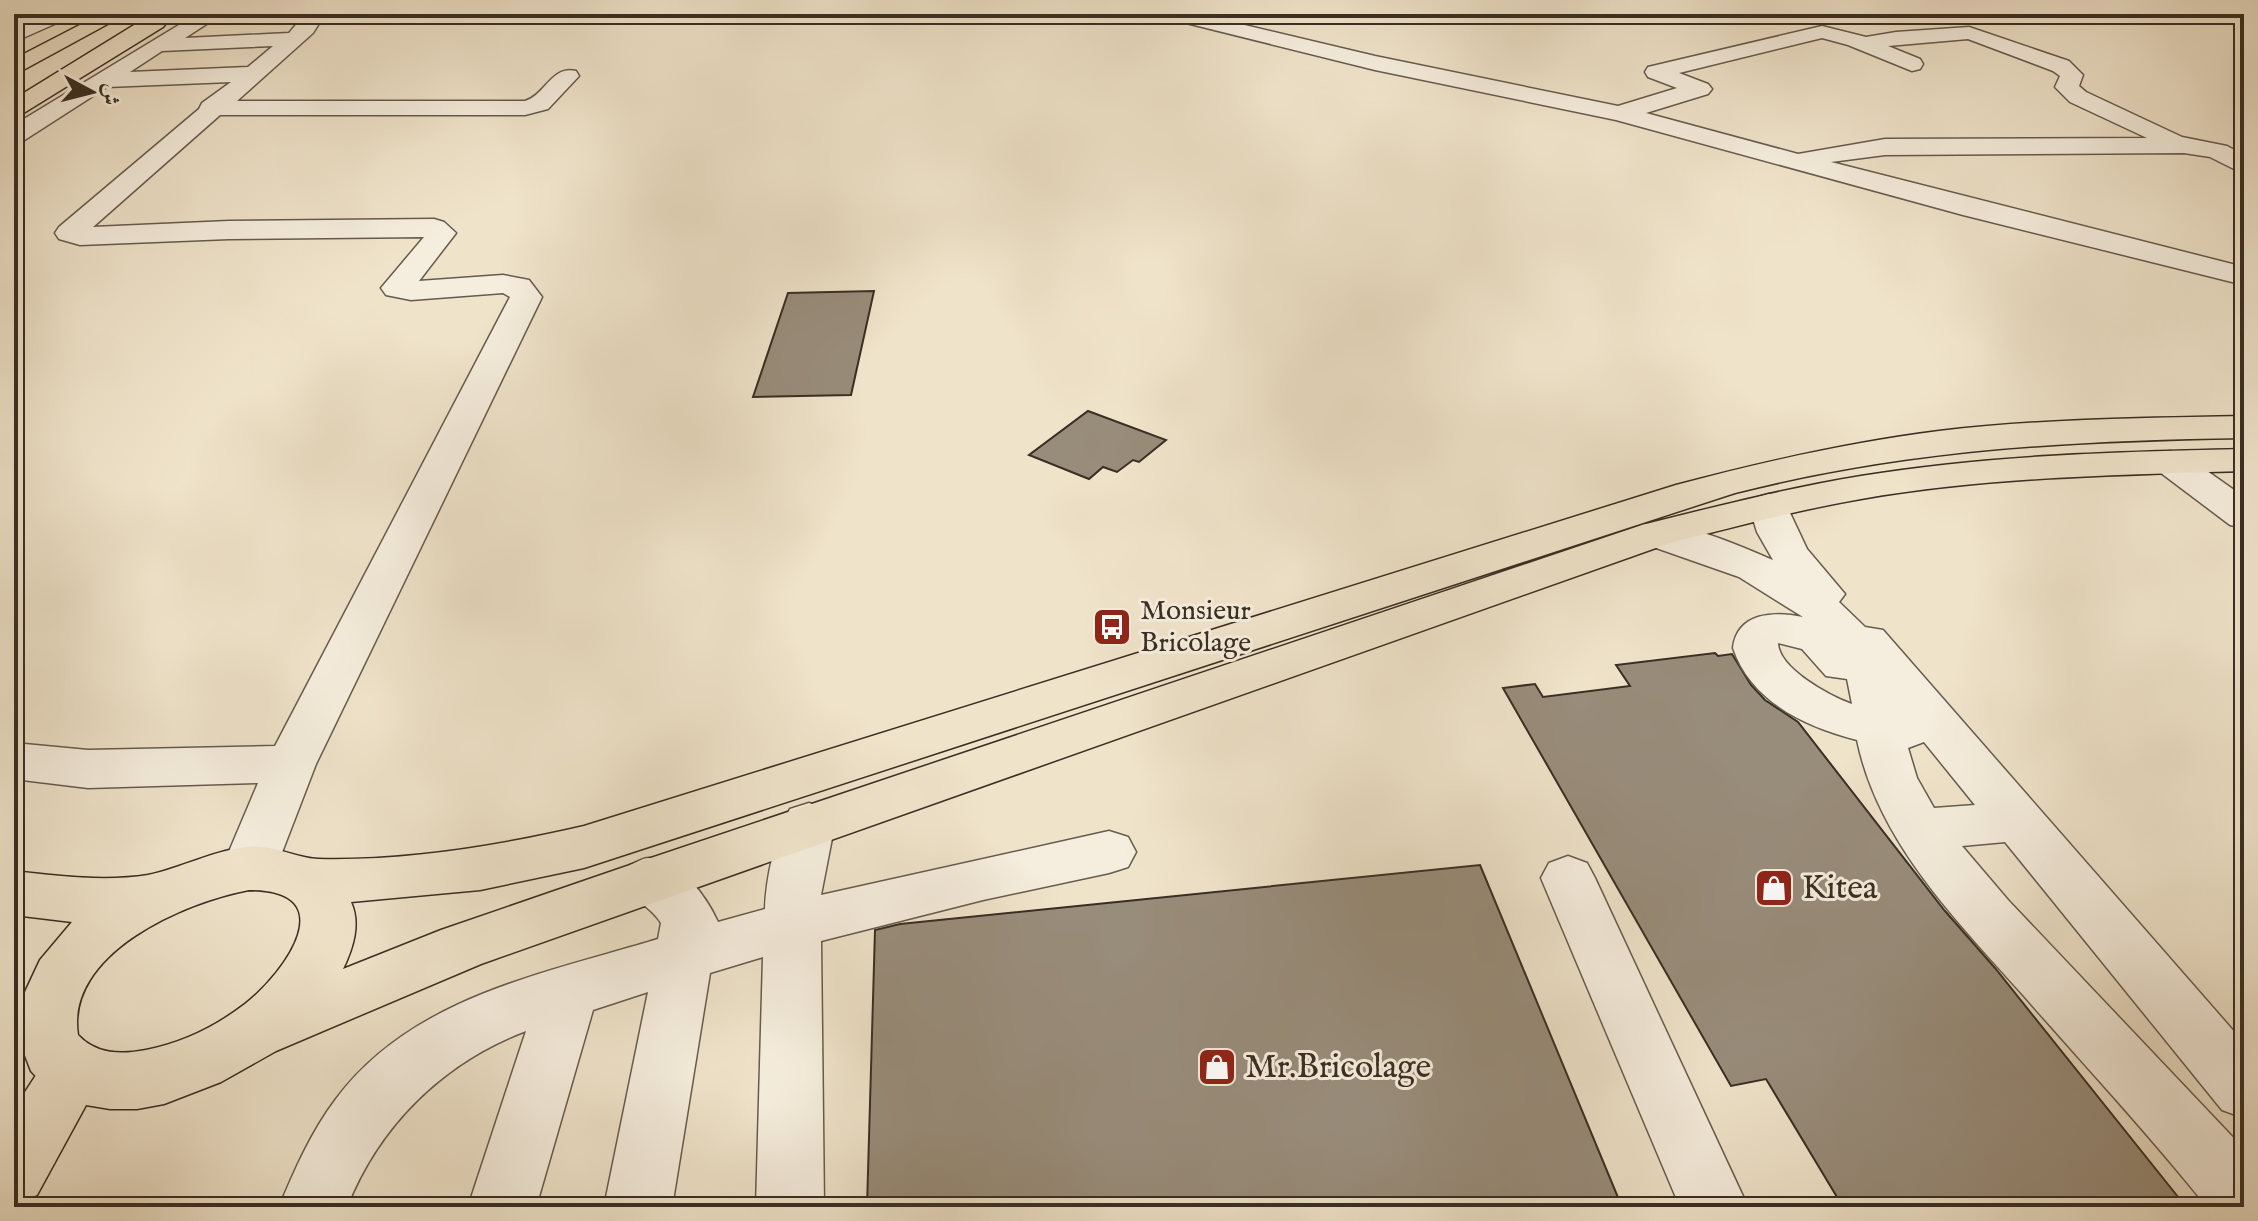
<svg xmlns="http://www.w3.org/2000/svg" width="2258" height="1221" viewBox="0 0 2258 1221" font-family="'IM FELL English',Amiri,serif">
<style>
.building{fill:#988c7a;stroke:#392e23;stroke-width:2}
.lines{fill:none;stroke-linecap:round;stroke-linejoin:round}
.minor-casing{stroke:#665b4d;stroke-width:3}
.major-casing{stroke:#392e23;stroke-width:3}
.highway-casing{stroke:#392e23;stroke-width:3}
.minor{fill:#f5eddd;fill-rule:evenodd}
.major{fill:#efe3ca;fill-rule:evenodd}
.highway{fill:#efe3ca;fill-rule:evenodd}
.labels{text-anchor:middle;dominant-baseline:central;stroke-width:6;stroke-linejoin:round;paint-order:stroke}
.poi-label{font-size:28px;fill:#392e23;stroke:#f5eddd;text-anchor:start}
.near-poi-label{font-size:34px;fill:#392e23;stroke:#f5eddd;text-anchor:start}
</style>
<rect width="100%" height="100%" fill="#efe3ca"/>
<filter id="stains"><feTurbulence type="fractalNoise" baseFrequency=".0025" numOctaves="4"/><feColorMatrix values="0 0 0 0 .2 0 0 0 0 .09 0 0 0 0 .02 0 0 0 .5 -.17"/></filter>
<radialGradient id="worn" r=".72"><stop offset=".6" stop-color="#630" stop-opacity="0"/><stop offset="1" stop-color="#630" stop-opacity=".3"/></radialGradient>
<g class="building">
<path d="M 874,291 L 851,395 L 753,397 L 788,293 Z"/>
<path d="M 1088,411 L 1166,440 L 1139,462 L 1133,460 L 1117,472 L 1103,467 L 1089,479 L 1029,455 Z"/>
<path d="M 1715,653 L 1718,656 L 1732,654 L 1751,685 L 1765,700 L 1798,722 L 1945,911 L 1995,968 L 2186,1207 L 1843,1207 L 1766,1079 L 1731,1086 L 1503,688 L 1535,684 L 1543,697 L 1630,686 L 1616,665 Z"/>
<path d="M 1480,865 L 1622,1207 L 867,1207 L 875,930 L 900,924 Z"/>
</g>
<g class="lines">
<g class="minor-casing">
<g id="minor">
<path d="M 45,14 L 71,14 L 68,18 L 14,42 L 14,28 Z"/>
<path d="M 197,14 L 222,14 L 185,38 L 289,33 L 305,14 L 325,14 L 313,33 L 237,101 L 525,101 C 545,95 552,65 576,71 L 579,76 L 548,109 L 525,115 L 220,115 L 93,227 L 229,221 L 434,219 L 444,222 L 456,233 L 419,281 L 503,275 L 529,280 L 542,297 L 316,764 L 276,868 L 268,883 L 249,890 L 230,883 L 222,868 L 258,783 L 88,788 L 14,779 L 14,743 L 88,750 L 275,746 L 510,297 L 503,293 L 411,300 L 386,295 L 381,288 L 424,237 L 229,239 L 80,245 L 59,239 L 55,233 L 59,227 L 199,109 L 202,103 L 231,82 L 107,87 L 23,141 L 14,144 L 14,125 ZM 273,46 L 248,67 L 130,72 L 162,51 Z"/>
<path d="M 1163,14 L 1198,14 L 1375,56 L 1618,106 L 1677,88 L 1648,77 L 1645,72 L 1648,67 L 1822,26 L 1866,37 L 1896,32 L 1969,27 L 2069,61 L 2083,75 L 2079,86 L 2086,92 L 2182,137 L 2227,146 L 2244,155 L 2244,174 L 2210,157 L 2184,153 L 1885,155 L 1831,162 L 2244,267 L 2244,285 L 1963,215 L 1616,120 L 1375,70 L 1166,18 ZM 1822,38 L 1848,45 L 1912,71 L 1920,69 L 1923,64 L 1920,59 L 1888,46 L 1968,39 L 2053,71 L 2060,76 L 2055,87 L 2070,102 L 2147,138 L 1885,139 L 1798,154 L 1646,113 L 1708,94 L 1712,89 L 1708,84 L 1679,73 Z"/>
<path d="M 2170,451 L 2183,454 L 2244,497 L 2244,528 L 2230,525 L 2157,470 L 2151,462 L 2157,454 Z"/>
<path d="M 1769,494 L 1783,498 L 1807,549 L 1845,594 L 1839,602 L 1865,627 L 1883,630 L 2244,1043 L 2244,1118 L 2222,1110 L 2005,842 L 1962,846 L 2008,900 L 2244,1149 L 2244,1207 L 2207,1207 C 2149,1134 2085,1066 2024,996 C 1957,921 1878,842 1857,740 C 1806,727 1751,702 1733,648 C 1737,612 1775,611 1803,617 L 1739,577 L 1642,543 L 1636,534 L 1642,525 C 1675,517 1741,546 1773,560 L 1757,532 L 1749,506 L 1755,498 ZM 1778,643 L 1802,649 L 1826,676 L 1847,679 L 1852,704 C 1830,696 1779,669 1778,643 ZM 1924,742 L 1975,805 L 1934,808 L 1917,778 L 1908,748 Z"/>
<path d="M 809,803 L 828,809 L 835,823 L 821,895 L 1109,831 L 1128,837 L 1136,852 L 1128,867 L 1109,873 L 983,900 L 821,941 L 824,1207 L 756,1207 L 763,957 L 710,973 L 672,1207 L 604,1207 L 648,992 L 593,1010 L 536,1207 L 468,1207 L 526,1031 C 444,1062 379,1125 347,1207 L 279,1207 C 295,1169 311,1132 336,1099 C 412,997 543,974 658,939 L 661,923 C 651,906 632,901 622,880 L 630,865 C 635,863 643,858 648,858 C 679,857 707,898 718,922 L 765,909 C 766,878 775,837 790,809 Z"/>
<path d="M 1568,856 L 1587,863 L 1595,878 L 1748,1207 L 1680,1207 L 1541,878 L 1549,863 Z"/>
</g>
</g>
<g class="major-casing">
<path id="major" d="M 2244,416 L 2244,438 C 2066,441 1909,449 1735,493 L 584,868 L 480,890 L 351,902 C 361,924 353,948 343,969 L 441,930 L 630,865 L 1642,525 C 1714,507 1787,488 1861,476 C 1988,455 2116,452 2244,449 L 2244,471 C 2116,475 1987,477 1861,499 C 1797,510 1734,527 1670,543 L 481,964 L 276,1051 L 221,1082 L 164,1104 L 137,1109 L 110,1109 L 86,1105 L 45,1086 L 31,1071 L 16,1032 L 18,1007 L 40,960 L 72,922 L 14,915 L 14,871 C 57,876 105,882 148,875 C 181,868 212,851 247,847 C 273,844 294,858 318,859 C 407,861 498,846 584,826 L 1676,485 C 1763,462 1850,442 1939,431 C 2040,419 2142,418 2244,416 ZM 249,890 C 344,890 286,972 245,1004 C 215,1027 182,1043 146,1050 C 120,1055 96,1054 78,1035 C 65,953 185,902 249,890 Z"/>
</g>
<g class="highway-casing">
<g id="highway">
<path d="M 101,14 L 126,14 L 14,75 L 14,59 Z"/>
<path d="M 152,14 L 173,14 L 163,27 L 22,114 L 14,116 L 14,99 Z"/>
<path d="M 73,1044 L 95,1052 L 104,1072 L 37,1195 L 14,1204 L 14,1109 L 51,1052 Z"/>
</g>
</g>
<use href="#minor" class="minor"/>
<use href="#major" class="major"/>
<use href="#highway" class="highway"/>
</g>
<defs>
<g id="bus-square" transform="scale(2)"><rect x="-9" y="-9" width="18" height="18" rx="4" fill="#8f2418" stroke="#f5eddd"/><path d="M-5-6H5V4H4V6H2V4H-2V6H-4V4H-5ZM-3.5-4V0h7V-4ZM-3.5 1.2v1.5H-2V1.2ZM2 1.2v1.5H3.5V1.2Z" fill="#fff"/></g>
<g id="shop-square" transform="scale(2)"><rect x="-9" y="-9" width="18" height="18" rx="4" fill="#8f2418" stroke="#f5eddd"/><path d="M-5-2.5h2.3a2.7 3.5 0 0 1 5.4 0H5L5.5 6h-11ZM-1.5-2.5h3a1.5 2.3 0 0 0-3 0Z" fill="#fff"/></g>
</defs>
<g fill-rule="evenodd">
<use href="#bus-square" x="1112" y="627"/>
<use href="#shop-square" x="1774" y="888"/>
<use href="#shop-square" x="1217" y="1067"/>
</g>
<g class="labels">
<g class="poi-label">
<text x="1140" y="611">Monsieur<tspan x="1140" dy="32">Bricolage</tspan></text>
</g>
<g class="near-poi-label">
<text x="1802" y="888">Kitea</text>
<text x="1245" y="1067">Mr.Bricolage</text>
</g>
</g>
<rect width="2258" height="1221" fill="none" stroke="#efe3ca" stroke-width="48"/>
<rect x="16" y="16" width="2226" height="1189" fill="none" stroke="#392e23" stroke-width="4"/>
<rect x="24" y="24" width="2210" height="1173" fill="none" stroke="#392e23" stroke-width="2"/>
<g transform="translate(92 92) rotate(97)" stroke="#f5eddd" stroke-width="6" paint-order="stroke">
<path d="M0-6L14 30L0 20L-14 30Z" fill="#392e23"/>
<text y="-12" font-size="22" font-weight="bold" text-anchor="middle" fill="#392e23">ش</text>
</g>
<rect width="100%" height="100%" filter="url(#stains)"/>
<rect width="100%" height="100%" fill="url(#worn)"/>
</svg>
